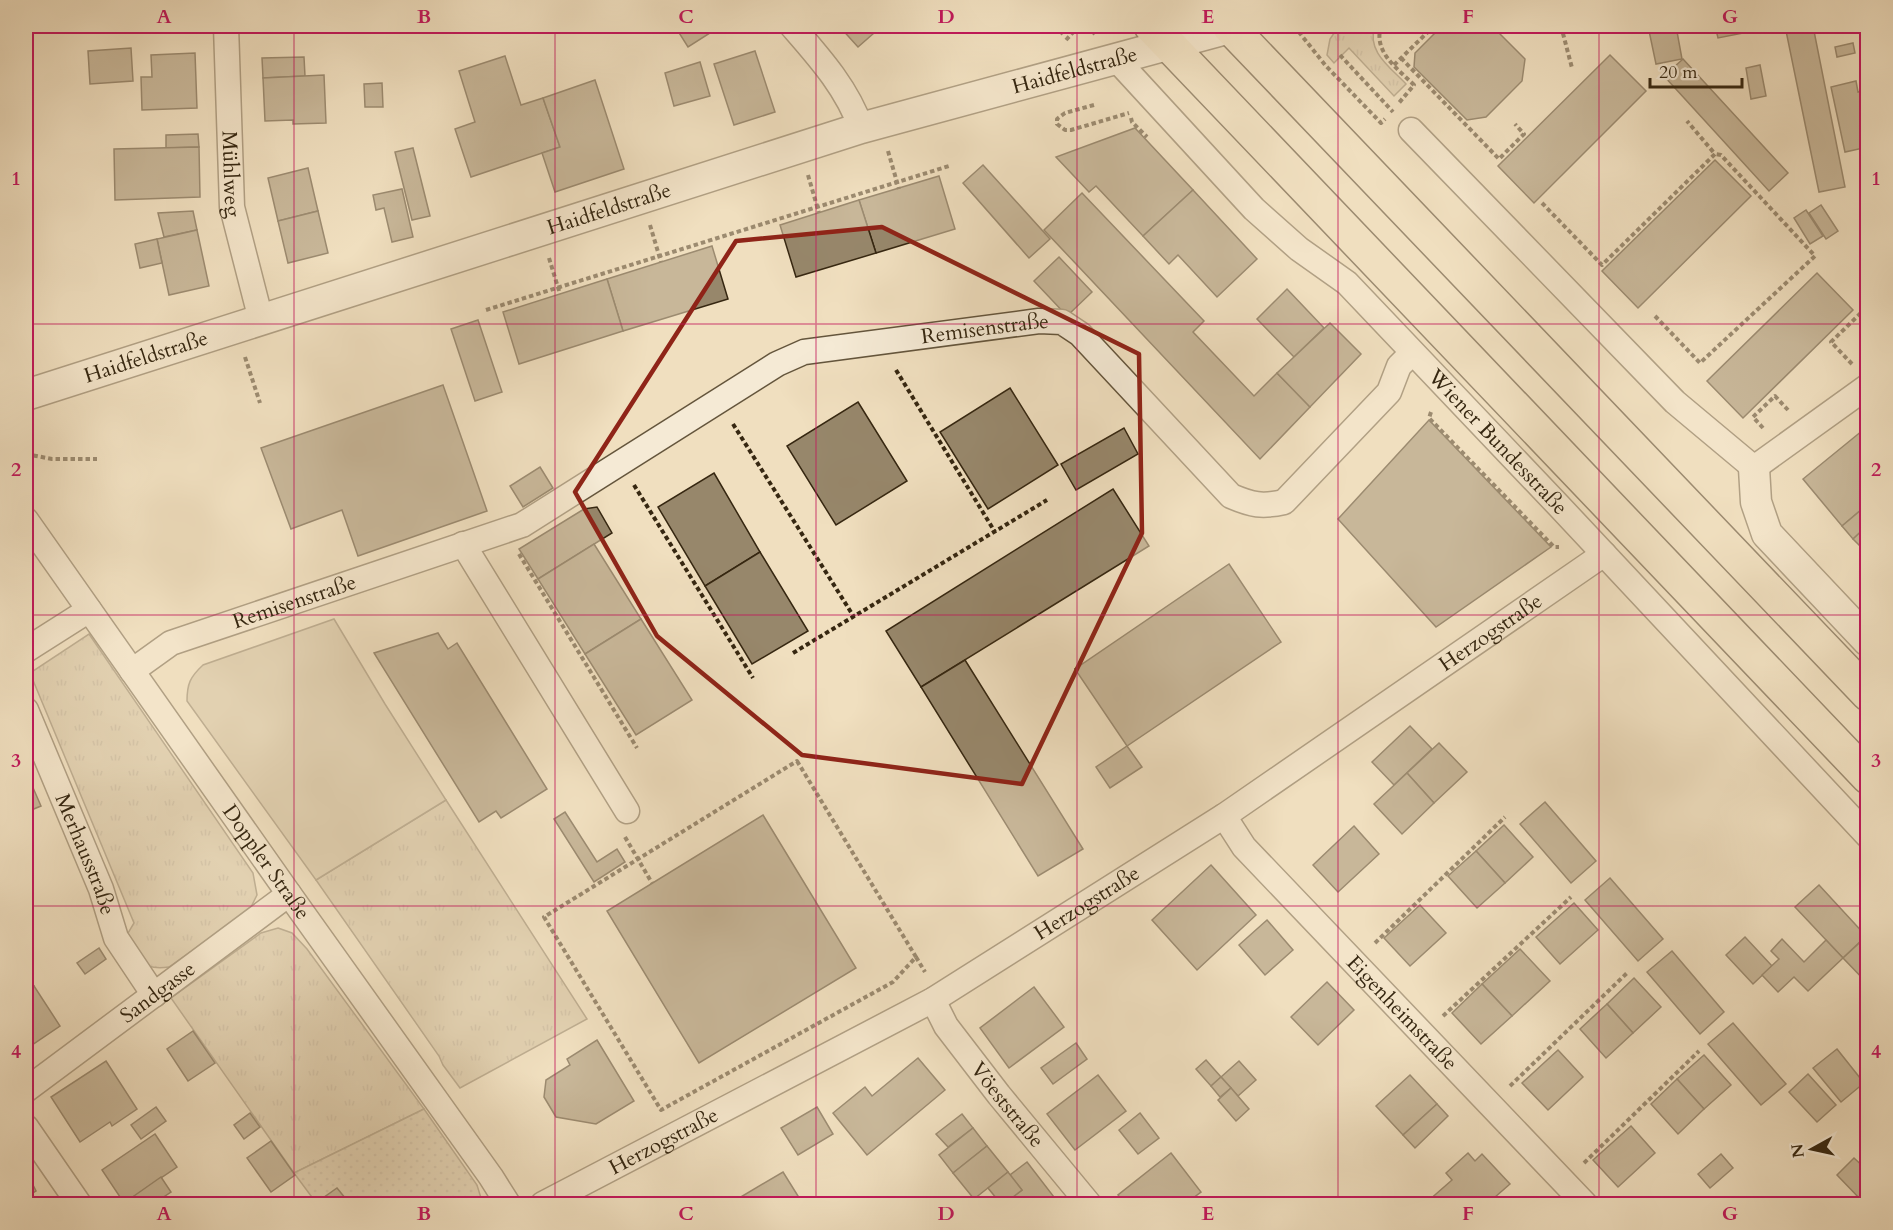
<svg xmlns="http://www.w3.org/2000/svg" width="1893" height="1230" viewBox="0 0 1893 1230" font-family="Cardo,serif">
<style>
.grass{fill:url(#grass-tufts);stroke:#837459;stroke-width:1.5}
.park{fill:#d0c0a1;stroke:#837459;stroke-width:1.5}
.garden{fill:url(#garden-dots);stroke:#837459;stroke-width:1.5}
.building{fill:#97876b;stroke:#362711;stroke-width:1.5}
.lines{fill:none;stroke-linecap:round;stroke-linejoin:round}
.minor-casing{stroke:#64553c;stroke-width:27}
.tertiary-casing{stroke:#64553c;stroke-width:33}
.primary-casing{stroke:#362711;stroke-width:36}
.path{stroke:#362711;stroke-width:4;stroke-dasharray:4.5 3;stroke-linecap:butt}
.minor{stroke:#f5ead5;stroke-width:24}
.tertiary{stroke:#f5ead5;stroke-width:30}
.primary{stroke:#f0dfbf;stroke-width:33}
.marked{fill:none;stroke:#8f2418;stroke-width:4.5;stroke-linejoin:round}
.grid{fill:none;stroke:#c2185b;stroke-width:1.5;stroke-opacity:0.55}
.labels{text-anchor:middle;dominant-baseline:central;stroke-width:6;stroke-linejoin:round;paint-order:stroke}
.street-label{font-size:21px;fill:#362711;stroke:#f5ead5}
.neatline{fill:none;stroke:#c2185b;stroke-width:2}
.grid-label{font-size:20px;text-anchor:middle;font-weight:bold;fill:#c2185b}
</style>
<defs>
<pattern id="grass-tufts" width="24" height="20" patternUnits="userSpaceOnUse" patternTransform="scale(1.5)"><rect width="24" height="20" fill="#d0c0a1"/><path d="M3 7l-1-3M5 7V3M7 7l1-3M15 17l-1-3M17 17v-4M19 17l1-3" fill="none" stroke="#b3a58a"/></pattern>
<pattern id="garden-dots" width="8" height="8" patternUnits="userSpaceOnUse" patternTransform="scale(1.5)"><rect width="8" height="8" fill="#d0c0a1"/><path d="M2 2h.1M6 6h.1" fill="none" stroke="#b3a58a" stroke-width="1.8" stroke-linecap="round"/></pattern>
</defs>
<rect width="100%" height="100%" fill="#f0dfbf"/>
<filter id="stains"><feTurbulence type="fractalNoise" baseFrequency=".00333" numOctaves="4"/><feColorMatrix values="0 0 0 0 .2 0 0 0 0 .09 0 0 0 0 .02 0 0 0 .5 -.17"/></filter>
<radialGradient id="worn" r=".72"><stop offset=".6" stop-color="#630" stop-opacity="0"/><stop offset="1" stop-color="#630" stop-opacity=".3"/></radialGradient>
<g class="grass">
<path d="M 1339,26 L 1375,26 C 1366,51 1390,67 1406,84 L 1394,96 L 1349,48 L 1334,63 L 1327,55 L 1330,39 Z"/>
<path d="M 89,634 L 253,873 L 257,895 L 249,911 L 169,967 C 140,971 136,959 128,933 L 134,923 L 30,673 Z"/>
<path d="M 446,800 L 587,1019 L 460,1088 L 443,1065 L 439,1056 L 316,880 Z"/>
<path d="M 278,928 L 292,933 L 307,949 L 424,1109 L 294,1173 L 171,998 L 261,933 Z"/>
</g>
<path class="park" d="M 334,619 L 385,704 L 446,800 L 316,880 L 187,701 C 187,684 190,677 203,665 Z"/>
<path class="garden" d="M 424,1109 L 477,1185 L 481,1198 L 479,1204 L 317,1204 L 294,1173 Z"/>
<g class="building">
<path d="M 679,26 L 721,26 L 688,47 L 676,28 Z"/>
<path d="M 839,26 L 882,26 L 858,47 Z"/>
<path d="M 1442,26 L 1492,26 L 1525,59 L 1522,81 L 1486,117 L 1467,120 L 1414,67 L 1415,53 Z"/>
<path d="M 1648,26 L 1676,26 L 1682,59 L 1656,64 Z"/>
<path d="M 1715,26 L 1779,26 L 1718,38 Z"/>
<path d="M 1785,26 L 1813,26 L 1845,187 L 1819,192 Z"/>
<path d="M 1853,43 L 1855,53 L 1837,57 L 1835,47 Z"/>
<path d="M 131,48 L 133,81 L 90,84 L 88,51 Z"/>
<path d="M 755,51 L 775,112 L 734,125 L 714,64 Z"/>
<path d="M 195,53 L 197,108 L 142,110 L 141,77 L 152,77 L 151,55 Z"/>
<path d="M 1610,55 L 1646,91 L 1534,203 L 1498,166 Z"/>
<path d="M 505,56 L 521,105 L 543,98 L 560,147 L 471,177 L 455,129 L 475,122 L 459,71 Z"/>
<path d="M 304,57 L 305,76 L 263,78 L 262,58 Z"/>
<path d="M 1683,59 L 1788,173 L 1769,191 L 1664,76 Z"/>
<path d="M 700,62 L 710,96 L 674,106 L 665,73 Z"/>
<path d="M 1760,65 L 1766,96 L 1751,99 L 1746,68 Z"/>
<path d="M 324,75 L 326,123 L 293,124 L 293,120 L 265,121 L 263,78 Z"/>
<path d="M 595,80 L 624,169 L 555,192 L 542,153 L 560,147 L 543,98 Z"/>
<path d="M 1856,81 L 1858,92 L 1868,90 L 1868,147 L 1845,152 L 1831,87 Z"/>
<path d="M 382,83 L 383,107 L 365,107 L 364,84 Z"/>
<path d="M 1135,128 L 1193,190 L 1143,236 L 1096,186 L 1089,192 L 1056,157 Z"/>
<path d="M 198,134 L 199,147 L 166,148 L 166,135 Z"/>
<path d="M 199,147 L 200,197 L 115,200 L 114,149 Z"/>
<path d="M 413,148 L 430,216 L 412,220 L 395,152 Z"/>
<path d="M 1715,160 L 1751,196 L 1638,308 L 1602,271 Z"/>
<path d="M 983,165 L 1050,239 L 1029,258 L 963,183 Z"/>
<path d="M 308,168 L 318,211 L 278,221 L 268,178 Z"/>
<path d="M 939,176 L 955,229 L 876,253 L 859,200 Z"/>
<path d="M 402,189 L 413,237 L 392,242 L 384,208 L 376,210 L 373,195 Z"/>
<path d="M 1193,190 L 1257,259 L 1217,297 L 1178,255 L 1169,264 L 1143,236 Z"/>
<path d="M 1082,193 L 1204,321 L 1193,332 L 1254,396 L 1277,373 L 1310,407 L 1260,459 L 1044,230 Z"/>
<path d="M 859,200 L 876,253 L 796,277 L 780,225 Z"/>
<path d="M 1821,205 L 1838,231 L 1826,239 L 1809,213 Z"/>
<path d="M 1806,210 L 1823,236 L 1810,244 L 1794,218 Z"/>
<path d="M 193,211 L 197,230 L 164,237 L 158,213 Z"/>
<path d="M 318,211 L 328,253 L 288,263 L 278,221 Z"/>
<path d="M 197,230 L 209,286 L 169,295 L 157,239 Z"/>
<path d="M 157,239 L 162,263 L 140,268 L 135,244 Z"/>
<path d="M 712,246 L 728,299 L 623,331 L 607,279 Z"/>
<path d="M 1059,257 L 1092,292 L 1067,316 L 1034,281 Z"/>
<path d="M 1817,273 L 1853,310 L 1743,418 L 1707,381 Z"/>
<path d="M 607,279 L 623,331 L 519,364 L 503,312 Z"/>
<path d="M 1287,289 L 1324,328 L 1294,357 L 1257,319 Z"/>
<path d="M 478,320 L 502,392 L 475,401 L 451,329 Z"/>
<path d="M 1330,323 L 1361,354 L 1310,407 L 1277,373 Z"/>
<path d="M 443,385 L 487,511 L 358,556 L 342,510 L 291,529 L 261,448 Z"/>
<path d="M 1010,388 L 1058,465 L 988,509 L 940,432 Z"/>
<path d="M 858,402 L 907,481 L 836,525 L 787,446 Z"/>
<path d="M 1429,420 L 1551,547 L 1436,627 L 1338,519 Z"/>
<path d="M 1868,426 L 1868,504 L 1842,526 L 1803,479 Z"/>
<path d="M 1124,428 L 1138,454 L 1076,490 L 1061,464 Z"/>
<path d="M 540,467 L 553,488 L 523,507 L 510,486 Z"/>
<path d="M 714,473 L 760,552 L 705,586 L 658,507 Z"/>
<path d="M 1113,489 L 1149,546 L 921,687 L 886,631 Z"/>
<path d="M 1868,504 L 1868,525 L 1853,539 L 1842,526 Z"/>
<path d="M 597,507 L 612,533 L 538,579 L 519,549 L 584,509 Z"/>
<path d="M 1868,525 L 1868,554 L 1853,539 Z"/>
<path d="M 594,544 L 641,619 L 585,654 L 538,579 Z"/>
<path d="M 760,552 L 808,631 L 752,664 L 705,586 Z"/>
<path d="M 1229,564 L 1281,642 L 1127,746 L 1075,669 Z"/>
<path d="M 641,619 L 692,700 L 636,735 L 585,654 Z"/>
<path d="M 438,633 L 448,649 L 457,643 L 547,789 L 501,818 L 496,811 L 479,822 L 374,653 Z"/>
<path d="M 965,660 L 1083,849 L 1038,876 L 921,687 Z"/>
<path d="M 1410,726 L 1432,749 L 1394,785 L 1372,762 Z"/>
<path d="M 1439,743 L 1467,772 L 1434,803 L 1407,773 Z"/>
<path d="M 1127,746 L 1142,767 L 1110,788 L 1096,767 Z"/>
<path d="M 1407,773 L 1434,803 L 1402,834 L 1374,804 Z"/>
<path d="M 26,774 L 27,774 L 41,806 L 29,811 L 26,803 Z"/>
<path d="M 1545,802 L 1596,861 L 1571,883 L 1520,824 Z"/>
<path d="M 565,812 L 597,862 L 617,849 L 625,862 L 594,882 L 554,819 Z"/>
<path d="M 763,815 L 856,968 L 699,1063 L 607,911 Z"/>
<path d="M 1504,825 L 1533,857 L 1505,883 L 1476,851 Z"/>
<path d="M 1354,826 L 1379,854 L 1338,892 L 1313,865 Z"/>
<path d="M 1476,851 L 1505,883 L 1477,908 L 1448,876 Z"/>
<path d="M 1211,865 L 1256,915 L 1197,970 L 1152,920 Z"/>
<path d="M 1610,878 L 1663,939 L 1638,961 L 1585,900 Z"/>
<path d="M 1819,885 L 1866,936 L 1843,958 L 1795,907 Z"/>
<path d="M 1574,903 L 1598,930 L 1560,964 L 1536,937 Z"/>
<path d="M 1420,905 L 1446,933 L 1410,966 L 1384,938 Z"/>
<path d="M 1267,920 L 1293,950 L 1265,975 L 1239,945 Z"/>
<path d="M 1868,935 L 1868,991 L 1863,986 L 1867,983 L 1843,958 Z"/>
<path d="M 1745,937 L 1772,966 L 1753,984 L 1726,955 Z"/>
<path d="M 1782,939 L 1804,962 L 1826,940 L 1843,958 L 1808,991 L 1794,977 L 1778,992 L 1762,975 L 1779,959 L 1771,951 Z"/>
<path d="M 99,948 L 106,959 L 85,974 L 77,963 Z"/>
<path d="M 1520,949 L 1550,981 L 1512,1016 L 1482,984 Z"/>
<path d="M 1672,951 L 1724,1012 L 1700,1034 L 1647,972 Z"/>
<path d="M 26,973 L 34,986 L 26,992 Z"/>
<path d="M 1634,978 L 1661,1007 L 1633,1033 L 1607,1004 Z"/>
<path d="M 1327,982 L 1354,1010 L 1318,1045 L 1291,1017 Z"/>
<path d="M 1482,984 L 1512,1016 L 1481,1044 L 1452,1013 Z"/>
<path d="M 34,986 L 60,1026 L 26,1049 L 26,992 Z"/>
<path d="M 1034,987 L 1064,1027 L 1009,1068 L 980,1028 Z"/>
<path d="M 1607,1004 L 1633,1033 L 1606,1058 L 1580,1029 Z"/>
<path d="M 1733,1023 L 1786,1084 L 1761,1105 L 1708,1044 Z"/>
<path d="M 193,1031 L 215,1063 L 188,1081 L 167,1049 Z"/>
<path d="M 597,1040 L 634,1101 L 596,1124 L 556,1117 L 544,1097 L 546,1080 L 570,1065 L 567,1059 Z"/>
<path d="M 1076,1043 L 1087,1059 L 1053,1084 L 1041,1068 Z"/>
<path d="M 1837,1049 L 1864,1083 L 1841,1102 L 1813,1068 Z"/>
<path d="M 1558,1050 L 1583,1077 L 1548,1110 L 1522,1083 Z"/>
<path d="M 1704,1055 L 1731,1085 L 1704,1109 L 1677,1079 Z"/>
<path d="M 918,1058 L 945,1090 L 867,1155 L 833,1113 L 865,1087 L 872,1096 Z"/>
<path d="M 1206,1060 L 1221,1077 L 1211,1086 L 1196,1069 Z"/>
<path d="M 106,1061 L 137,1109 L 112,1126 L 110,1122 L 80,1142 L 51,1097 Z"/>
<path d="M 1239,1061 L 1256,1080 L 1238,1096 L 1221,1077 Z"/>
<path d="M 1808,1074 L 1836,1105 L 1817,1122 L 1789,1092 Z"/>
<path d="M 1098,1075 L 1126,1111 L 1075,1150 L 1047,1114 Z"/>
<path d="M 1410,1075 L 1437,1104 L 1403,1135 L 1376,1106 Z"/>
<path d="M 1221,1077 L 1231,1088 L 1220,1097 L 1211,1086 Z"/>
<path d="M 1677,1079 L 1704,1109 L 1678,1134 L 1651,1104 Z"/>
<path d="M 1231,1088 L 1249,1109 L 1236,1121 L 1218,1100 Z"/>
<path d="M 1437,1104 L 1448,1116 L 1415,1148 L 1403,1135 Z"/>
<path d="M 156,1107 L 166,1121 L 141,1139 L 131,1125 Z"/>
<path d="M 817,1107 L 833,1134 L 798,1155 L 781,1128 Z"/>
<path d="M 250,1113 L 260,1127 L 244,1139 L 234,1125 Z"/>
<path d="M 1140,1113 L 1159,1138 L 1138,1154 L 1119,1130 Z"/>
<path d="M 962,1114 L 973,1128 L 948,1147 L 936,1134 Z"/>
<path d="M 1631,1126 L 1655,1153 L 1618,1187 L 1593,1160 Z"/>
<path d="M 973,1128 L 987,1146 L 953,1173 L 939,1155 Z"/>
<path d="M 155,1134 L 177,1167 L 124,1203 L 102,1170 Z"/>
<path d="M 271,1141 L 295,1175 L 271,1192 L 247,1158 Z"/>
<path d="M 987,1146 L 1008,1172 L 974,1199 L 953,1173 Z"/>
<path d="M 1171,1153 L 1201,1192 L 1185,1204 L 1125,1204 L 1118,1195 Z"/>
<path d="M 1468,1153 L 1475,1161 L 1482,1154 L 1510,1184 L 1487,1204 L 1431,1204 L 1428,1201 L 1452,1180 L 1446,1173 Z"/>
<path d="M 1721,1154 L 1733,1168 L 1710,1188 L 1698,1174 Z"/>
<path d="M 1854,1158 L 1868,1171 L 1868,1195 L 1862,1201 L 1837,1175 Z"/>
<path d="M 1027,1162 L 1054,1197 L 1045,1204 L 1021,1204 L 1014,1196 L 1022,1190 L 1010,1175 Z"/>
<path d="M 783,1172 L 803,1204 L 736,1204 L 734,1201 Z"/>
<path d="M 1008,1172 L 1022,1190 L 1004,1204 L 1001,1204 L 988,1188 Z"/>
<path d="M 27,1173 L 36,1191 L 31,1194 L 36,1204 L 26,1204 Z"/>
<path d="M 161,1177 L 171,1192 L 153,1204 L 125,1204 L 124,1203 Z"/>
<path d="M 337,1188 L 350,1204 L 328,1204 L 323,1198 Z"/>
<path d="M 1694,1197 L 1702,1204 L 1686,1204 Z"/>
</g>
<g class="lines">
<g class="minor-casing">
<g id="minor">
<path id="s1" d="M 226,26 L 232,207 L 261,320"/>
<path d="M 792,26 C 819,57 847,88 861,128"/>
<path id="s2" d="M 1116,59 L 1254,209 L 1299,249 L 1347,283 L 1559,506 L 1868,836"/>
<path d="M 1411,130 L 1675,402 L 1754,468 L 1868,386"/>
<path id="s3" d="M 26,520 L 289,894 L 491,1177 L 508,1204"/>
<path d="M 463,544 L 627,811"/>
<path d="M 26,650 L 89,610"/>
<path id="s4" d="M 132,671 L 171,643 L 522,525 L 777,364 L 804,352 L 1039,321 L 1062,322 L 1080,334 L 1231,496 C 1252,505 1262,507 1284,502 L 1389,392 L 1399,366 L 1412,353"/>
<path id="s5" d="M 26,710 L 101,889 L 116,938 L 154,995"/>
<path id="s6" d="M 1224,816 L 1244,847 L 1585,1204"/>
<path id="s7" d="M 933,1000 L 946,1026 L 999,1095 L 1089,1204"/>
<path id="s8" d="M 26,1090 L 289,894"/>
<path d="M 26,1127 L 79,1204"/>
<path id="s9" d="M 543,1204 L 933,1000 L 1224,816 L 1604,554"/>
</g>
</g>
<g class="tertiary-casing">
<g id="tertiary">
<path id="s10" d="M 26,395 L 861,128 L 1237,26"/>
<path d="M 1754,468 L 1756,502 L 1767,534 L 1868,641"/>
</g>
</g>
<g class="primary-casing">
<g id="primary">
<path d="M 1151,26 L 1868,777"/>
<path d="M 1229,26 L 1868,694"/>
</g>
</g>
<g class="path">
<path d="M 1055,26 L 1063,34"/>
<path d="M 1087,26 L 1095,34"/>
<path d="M 1294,26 L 1326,66 L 1381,123 L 1385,119"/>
<path d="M 1381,26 C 1373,52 1397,68 1414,85 L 1398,104"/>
<path d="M 1561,26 L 1572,68"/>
<path d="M 1066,40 L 1079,26"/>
<path d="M 1340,55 L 1393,112"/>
<path d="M 1401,58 L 1499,159 L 1524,134 L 1515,124"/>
<path d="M 1394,65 L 1434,26"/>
<path d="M 1094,105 L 1065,113 L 1057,119 L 1057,124 L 1065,130 L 1071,130 L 1129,113"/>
<path d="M 1131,118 L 1132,122 L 1147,137"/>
<path d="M 888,151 L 899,189"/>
<path d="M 808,175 L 819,213"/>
<path d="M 1542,203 L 1602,265 L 1715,154 L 1687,121"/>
<path d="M 650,225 L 661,262"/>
<path d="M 549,258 L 560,294"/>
<path d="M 486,310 L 949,166"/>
<path d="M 1655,316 L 1700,363 L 1815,256 L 1721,155 L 1715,154"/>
<path d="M 245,357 L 260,403"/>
<path d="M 1852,364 L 1831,342 L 1865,309 L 1868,331"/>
<path d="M 896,370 L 995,532"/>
<path d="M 1431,412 L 1429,418 L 1554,547 L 1559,547"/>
<path d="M 733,424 L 854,617"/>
<path d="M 1763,428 L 1753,417 L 1775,396 L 1788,410"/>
<path d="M 26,454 L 52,459 L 97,459"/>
<path d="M 634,485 L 753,678"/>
<path d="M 519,554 L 637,748"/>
<path d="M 793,653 L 1047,500"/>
<path d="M 797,761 L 916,957 L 893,982 L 661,1110 L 544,917 Z"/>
<path d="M 625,837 L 652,883"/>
<path d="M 1375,943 L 1505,817"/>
<path d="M 916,957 L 925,972"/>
<path d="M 1443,1016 L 1571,897"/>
<path d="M 1510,1086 L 1628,972"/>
<path d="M 1584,1163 L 1699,1051"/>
</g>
<use href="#minor" class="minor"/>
<use href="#tertiary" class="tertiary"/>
<use href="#primary" class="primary"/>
</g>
<path d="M0 0H1893V1230H0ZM 882,227 L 1139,354 L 1142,533 L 1022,784 L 802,755 L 657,636 L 575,492 L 736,241 Z" fill="#f0dfbf" fill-opacity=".55" fill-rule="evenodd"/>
<path class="marked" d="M 882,227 L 1139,354 L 1142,533 L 1022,784 L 802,755 L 657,636 L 575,492 L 736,241 Z"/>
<path class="grid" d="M 294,26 L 294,1204M 555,26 L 555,1204M 816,26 L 816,1204M 1077,26 L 1077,1204M 1338,26 L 1338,1204M 1599,26 L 1599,1204M 26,324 L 1868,324M 26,615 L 1868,615M 26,906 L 1868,906"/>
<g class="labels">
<g class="street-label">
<text stroke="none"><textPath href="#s10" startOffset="1098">Haidfeldstraße</textPath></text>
<text stroke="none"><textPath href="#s1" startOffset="148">Mühlweg</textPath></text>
<text stroke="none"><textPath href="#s10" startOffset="612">Haidfeldstraße</textPath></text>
<text stroke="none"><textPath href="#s4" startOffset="932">Remisenstraße</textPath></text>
<text stroke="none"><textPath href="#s10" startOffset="126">Haidfeldstraße</textPath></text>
<text stroke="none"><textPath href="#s2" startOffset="542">Wiener Bundesstraße</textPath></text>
<text stroke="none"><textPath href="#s4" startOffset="178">Remisenstraße</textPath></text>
<text stroke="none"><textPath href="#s9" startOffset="1108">Herzogstraße</textPath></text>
<text stroke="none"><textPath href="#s5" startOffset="156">Merhausstraße</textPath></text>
<text stroke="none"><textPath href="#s3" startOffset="418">Doppler Straße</textPath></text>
<text stroke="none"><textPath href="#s9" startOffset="622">Herzogstraße</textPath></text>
<text stroke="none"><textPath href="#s8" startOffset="164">Sandgasse</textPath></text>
<text stroke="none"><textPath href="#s6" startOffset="266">Eigenheimstraße</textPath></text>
<text stroke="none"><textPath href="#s7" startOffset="129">Vöeststraße</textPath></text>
<text stroke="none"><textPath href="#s9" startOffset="136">Herzogstraße</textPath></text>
</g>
</g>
<rect width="1893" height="1230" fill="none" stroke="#f0dfbf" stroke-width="66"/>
<g transform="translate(1812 1149) rotate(262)" stroke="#f5ead5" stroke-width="4.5" paint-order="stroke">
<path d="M0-4.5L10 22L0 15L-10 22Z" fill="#362711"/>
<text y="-9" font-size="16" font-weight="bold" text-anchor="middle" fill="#362711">N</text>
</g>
<path d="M1650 78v9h92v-9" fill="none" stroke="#362711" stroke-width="3"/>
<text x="1659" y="78" font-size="18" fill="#362711" stroke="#f5ead5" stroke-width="4.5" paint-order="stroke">20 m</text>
<rect x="33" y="33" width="1827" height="1164" class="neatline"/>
<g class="grid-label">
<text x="164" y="23">A</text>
<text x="424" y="23">B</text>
<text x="686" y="23">C</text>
<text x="946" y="23">D</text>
<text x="1208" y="23">E</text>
<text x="1468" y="23">F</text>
<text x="1730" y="23">G</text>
<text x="16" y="185">1</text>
<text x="1876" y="185">1</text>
<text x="16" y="476">2</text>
<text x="1876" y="476">2</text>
<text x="16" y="767">3</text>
<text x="1876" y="767">3</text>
<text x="16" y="1058">4</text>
<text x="1876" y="1058">4</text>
<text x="164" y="1220">A</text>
<text x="424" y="1220">B</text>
<text x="686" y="1220">C</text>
<text x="946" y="1220">D</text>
<text x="1208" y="1220">E</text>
<text x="1468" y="1220">F</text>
<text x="1730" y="1220">G</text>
</g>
<rect width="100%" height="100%" filter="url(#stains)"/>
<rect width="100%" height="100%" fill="url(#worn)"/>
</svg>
